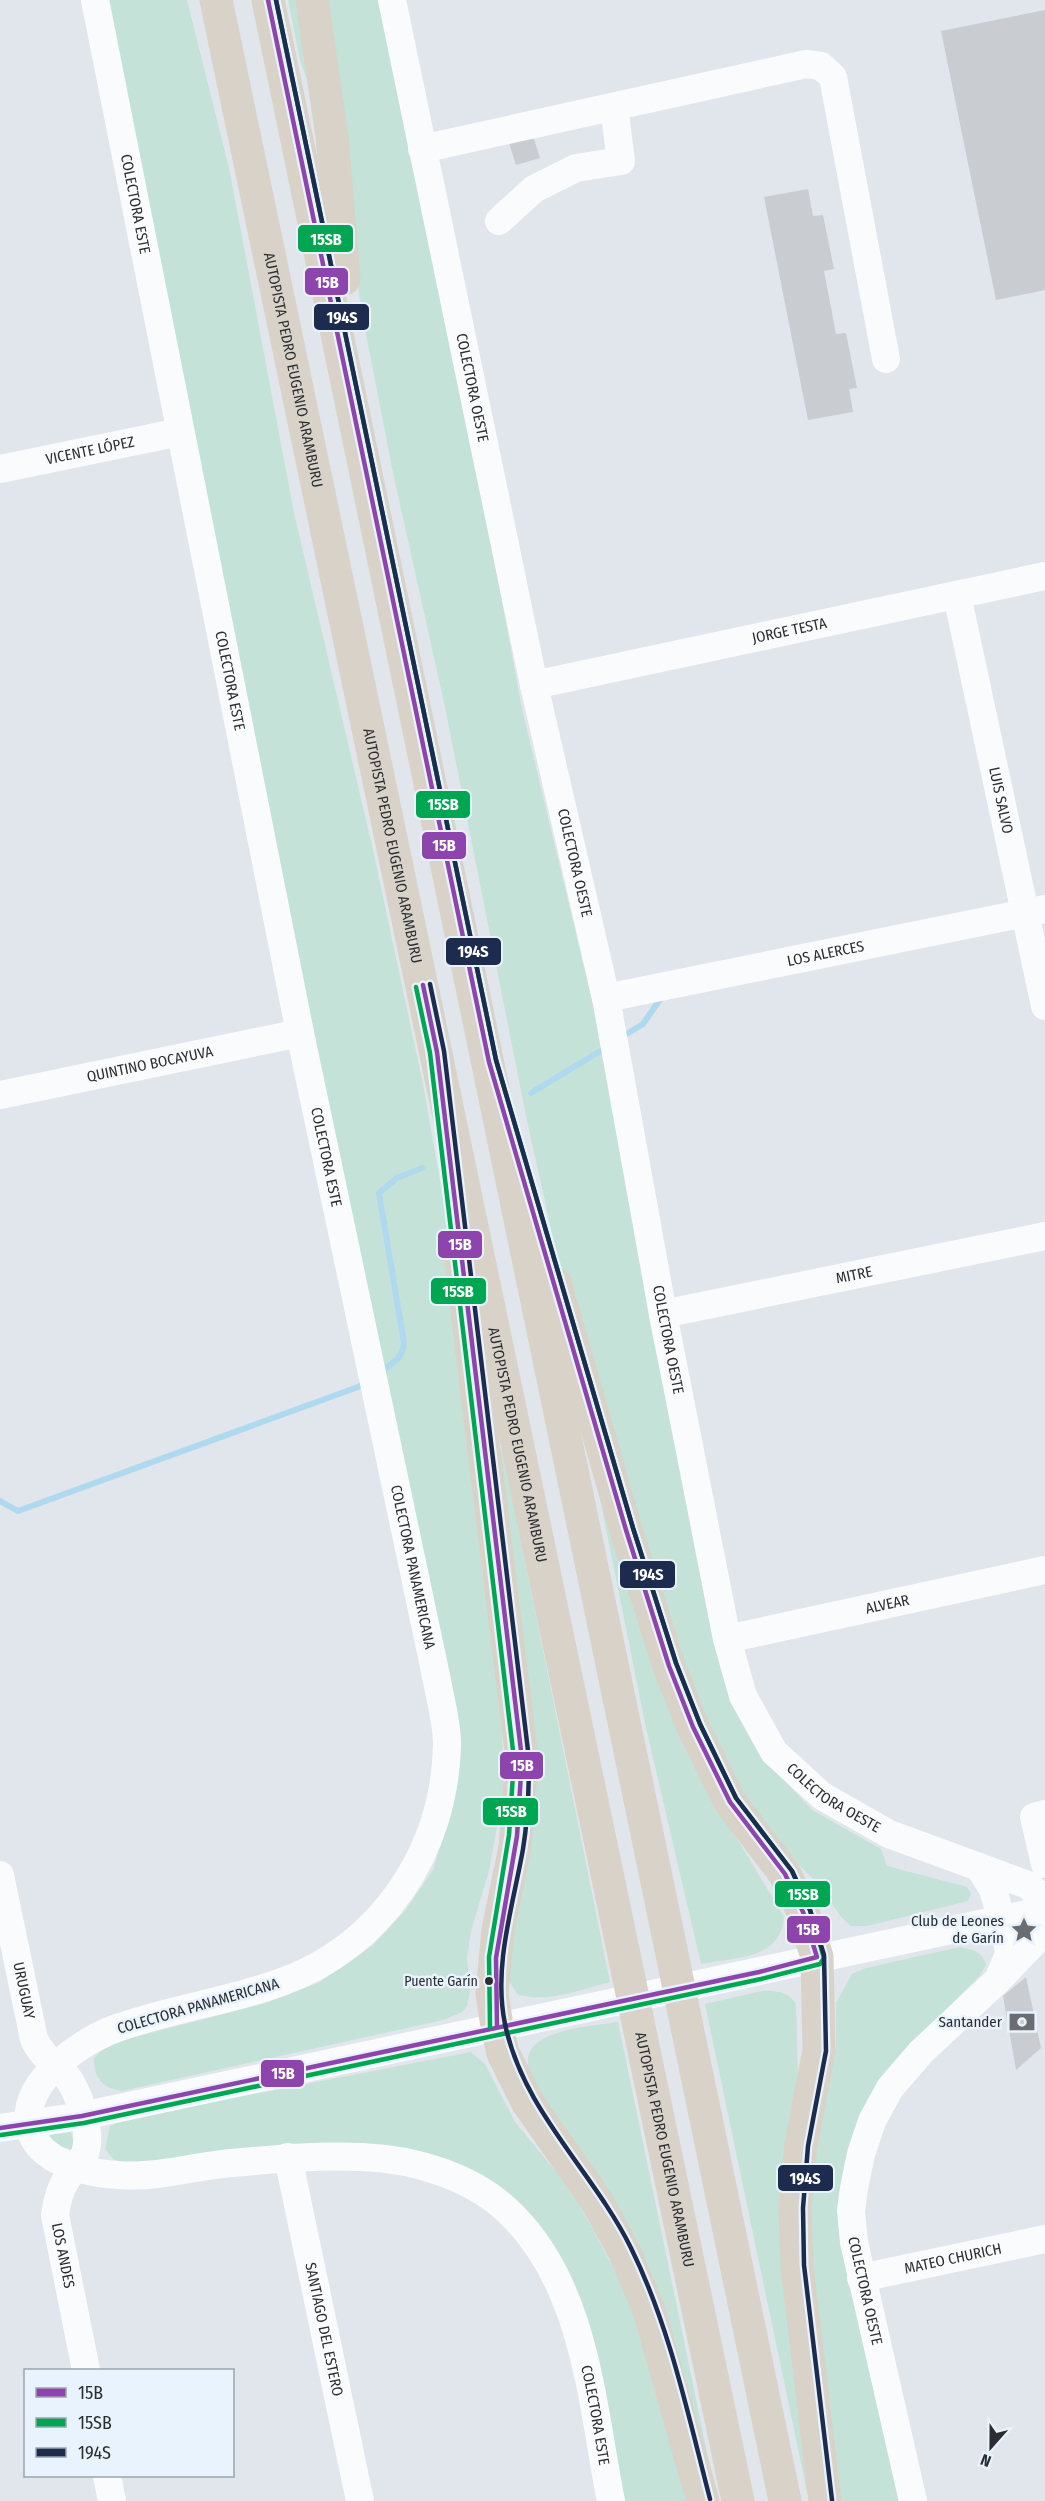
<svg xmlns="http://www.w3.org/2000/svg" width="1045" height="2501" viewBox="0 0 1045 2501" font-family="'Fira Sans Condensed',sans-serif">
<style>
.green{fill:#c4e2d7}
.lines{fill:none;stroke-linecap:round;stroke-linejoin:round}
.stream{stroke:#aed9ee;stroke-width:6}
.building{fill:#c9cdd1}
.minor{stroke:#fafbfc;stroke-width:28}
.highway{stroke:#d8d2c9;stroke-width:33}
.bus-1-casing{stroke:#e9f3fd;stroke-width:9}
.bus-2-casing{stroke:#e9f3fd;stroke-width:9}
.bus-3-casing{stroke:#e9f3fd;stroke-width:9}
.bus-1{stroke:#8e44ad;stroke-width:4.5}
.bus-2{stroke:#00a651;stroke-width:4.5}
.bus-3{stroke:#1d2b4f;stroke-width:4.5}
.bus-dot{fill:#2a2e31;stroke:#e9f3fd;stroke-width:2}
.labels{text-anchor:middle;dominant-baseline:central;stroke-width:5;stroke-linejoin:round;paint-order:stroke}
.bus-label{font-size:14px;fill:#2a2e31;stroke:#e9f3fd;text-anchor:end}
.street-label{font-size:15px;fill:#2a2e31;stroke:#e9f3fd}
.poi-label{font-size:15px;fill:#2a2e31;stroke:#e9f3fd;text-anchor:end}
.line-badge{stroke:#e9f3fd;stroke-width:2}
.badge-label{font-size:16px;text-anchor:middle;font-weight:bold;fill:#fff}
</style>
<rect width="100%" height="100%" fill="#e0e6eb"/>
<g class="green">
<path d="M 104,0 L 187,0 L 229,168 L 294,513 L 373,850 L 423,1084 L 445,1209 L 501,1696 L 504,1787 L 489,1871 L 471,1931 L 467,1957 L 470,1992 L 467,2006 L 462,2012 L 443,2020 L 122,2091 C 102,2088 94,2078 94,2058 L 102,2050 L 124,2040 L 266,2003 L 320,1982 L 372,1946 L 405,1911 L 433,1870 L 454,1799 L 461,1754 L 455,1705 L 337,1149 Z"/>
<path d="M 288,0 L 305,0 L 317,109 L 300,60 Z"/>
<path d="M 321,0 L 382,0 L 477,467 L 522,709 L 595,1013 L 624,1159 L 650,1324 L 730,1687 L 771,1766 L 812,1810 L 881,1849 L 887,1866 L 967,1887 L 971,1894 L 968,1901 L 867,1926 L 851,1926 L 842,1918 L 816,1882 L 782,1848 L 756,1828 L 689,1705 L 563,1282 L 526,1116 L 445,707 L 393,473 L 361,308 Z"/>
<path d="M 584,1419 L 701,1778 L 784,1917 C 781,1960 735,1957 701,1964 L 645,1723 Z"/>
<path d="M 488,1424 L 504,1457 L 610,1982 C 582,1989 545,2004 517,1994 L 507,1977 L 519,1865 Z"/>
<path d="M 960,1947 C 973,1950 982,1951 986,1964 L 981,1974 L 919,2037 L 847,2159 L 837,2208 L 841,2247 L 902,2501 L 836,2501 L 801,2230 L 817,2105 L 836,2048 L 836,2003 L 852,1974 L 866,1968 Z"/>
<path d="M 762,1991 C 778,1991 787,1991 796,2004 L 809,2501 L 705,2004 Z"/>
<path d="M 618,2022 L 717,2501 L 685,2403 L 529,2073 C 528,2065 526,2057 531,2050 C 545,2028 594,2026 618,2022 Z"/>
<path d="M 471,2052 L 485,2064 L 515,2122 L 572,2191 L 636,2310 L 692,2501 L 623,2501 L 575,2291 L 563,2261 L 540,2226 L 457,2168 L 127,2164 L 113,2159 L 105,2149 L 110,2126 L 121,2120 Z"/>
<path d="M 70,2126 L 75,2150 L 53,2145 L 50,2135 Z"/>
</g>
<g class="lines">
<g class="stream">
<path d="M 620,1038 L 643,1024 L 661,998"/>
<path d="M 531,1093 L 607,1047"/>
<path d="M 380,1372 C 392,1364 403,1358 404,1343 L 379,1193 L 397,1178 L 422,1168"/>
<path d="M 0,1501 L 18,1511 L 358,1387 L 367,1381"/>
</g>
</g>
<g class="building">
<path d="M 1045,10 L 1045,290 L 996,300 L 941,31 Z"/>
<path d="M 533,136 L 540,158 L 516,165 L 509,143 Z"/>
<path d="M 808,189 L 813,216 L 823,215 L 834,269 L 824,271 L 836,334 L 846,333 L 857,388 L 849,389 L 853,412 L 808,420 L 764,197 Z"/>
<path d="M 1026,1977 L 1041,2048 L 1016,2070 L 1003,1996 Z"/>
</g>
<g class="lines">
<g class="minor">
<path id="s1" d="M 95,0 L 300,1033 L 436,1676 C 440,1698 447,1722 447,1744 C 445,1851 382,1947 279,1983 C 226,2002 170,2009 117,2028 C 83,2040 24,2080 29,2122 C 34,2173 118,2179 157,2174 C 182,2171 207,2165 232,2163 C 275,2159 318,2155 362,2157 C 415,2159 476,2177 514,2217 C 586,2291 592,2405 611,2501"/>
<path id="s2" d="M 392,0 L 534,685 L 606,998 L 663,1314 L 727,1639 L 743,1696 L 774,1752 L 822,1796 L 889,1834 L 979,1867 L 993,1889 L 1007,1940 L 1009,1954 L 998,1980 L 921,2052 L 890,2088 L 872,2121 L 861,2154 L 854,2188 L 851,2211 L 854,2242 L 913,2501"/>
<path d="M 422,149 L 806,64 L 821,66 L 833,77 L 886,359"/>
<path d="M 499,221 L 534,189 L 576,168 L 621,161 L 614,107"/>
<path id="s3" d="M 0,469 L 180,432"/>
<path id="s4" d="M 957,595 L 1045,1006"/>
<path id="s5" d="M 534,685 L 1045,576"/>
<path id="s6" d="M 606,998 L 1045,909"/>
<path id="s7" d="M 0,1095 L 300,1033"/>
<path id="s8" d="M 663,1314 L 1045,1236"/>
<path id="s9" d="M 727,1639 L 1045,1570"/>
<path d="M 1045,1814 L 1034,1817 L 1045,1864"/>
<path d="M 979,1867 L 1028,1885 L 1045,1901"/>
<path id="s10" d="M 0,1875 L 34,2039 C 42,2058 59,2065 70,2081 C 81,2099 92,2133 85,2153 C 82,2163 72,2171 66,2180 C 59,2191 57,2203 55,2215 L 86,2370"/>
<path d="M 1001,1977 L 1045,1931"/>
<path d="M 0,2128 L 82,2116 L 1045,1910"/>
<path id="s11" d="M 288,2157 L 360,2501"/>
<path id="s12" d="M 861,2278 L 1045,2239"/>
<path d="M 107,2476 L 112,2501"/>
</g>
<g class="highway">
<path id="s13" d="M 216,0 L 738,2501"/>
<path d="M 268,0 L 785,2501"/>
<path d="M 312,0 L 332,136 L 344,279"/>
<path d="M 460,1254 L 522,1759 L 515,1847 L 498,1930 L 492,1994 L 497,2026 L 503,2053 L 528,2103 L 596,2200 L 624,2251 L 649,2310 L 703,2501"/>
<path d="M 555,1283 L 626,1530 L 669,1666 L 693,1727 L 730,1802 L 785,1874 L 803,1912 L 817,1957 L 819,2050 L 801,2145 L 795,2208 L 797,2266 L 825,2501"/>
</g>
<g class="bus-1-casing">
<g id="bus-1">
<path d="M 423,985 L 437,1052 L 522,1759 L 517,1836 L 496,1958 L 497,2026"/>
<path d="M 0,2128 L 82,2116 L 759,1972 L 817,1957 L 803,1912 L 785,1874 L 730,1802 L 693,1727 L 669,1666 L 626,1530 L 489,1062 L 268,0"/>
</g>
</g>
<g class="bus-2-casing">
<g id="bus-2">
<path d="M 416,987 L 430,1053 L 514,1759 L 509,1835 L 489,1957 L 490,2027"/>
<path d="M 1,2135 L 84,2123 L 761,1979 L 820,1964 L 824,1958 L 810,1910 L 792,1871 L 736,1798 L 700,1724 L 676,1663 L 633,1528 L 496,1060 L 276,0"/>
</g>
</g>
<g class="bus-3-casing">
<g id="bus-3">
<path d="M 276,0 L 496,1060 L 633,1528 L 676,1663 L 700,1724 L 736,1798 L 792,1871 L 810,1910 L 824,1955 L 826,2051 L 808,2146 L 803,2208 L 804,2265 L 832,2500"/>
<path d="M 430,984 L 444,1051 L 529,1759 C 529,1789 528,1819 523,1849 C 513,1906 493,1966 505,2024 C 523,2111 593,2171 631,2248 C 670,2327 688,2415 710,2499"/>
</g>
</g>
<use href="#bus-1" class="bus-1"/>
<use href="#bus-2" class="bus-2"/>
<use href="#bus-3" class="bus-3"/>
</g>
<defs>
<g id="sight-bare" transform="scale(2.07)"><path d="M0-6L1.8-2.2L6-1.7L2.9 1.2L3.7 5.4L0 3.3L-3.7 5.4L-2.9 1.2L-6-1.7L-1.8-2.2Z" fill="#6a6e72" stroke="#e9f3fd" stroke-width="2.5" paint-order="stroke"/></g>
<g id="bank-bare" transform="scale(2.07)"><path d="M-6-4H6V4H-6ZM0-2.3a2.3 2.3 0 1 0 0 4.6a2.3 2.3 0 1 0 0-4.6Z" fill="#6a6e72" stroke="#e9f3fd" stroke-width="2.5" paint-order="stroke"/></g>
</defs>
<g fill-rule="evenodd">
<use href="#sight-bare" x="1024" y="1930"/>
<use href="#bank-bare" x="1022" y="2022"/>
</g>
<circle class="bus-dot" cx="489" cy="1981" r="5"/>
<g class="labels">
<g class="bus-label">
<text x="478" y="1981">Puente Garín</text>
</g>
<g class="street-label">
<text stroke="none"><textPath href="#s1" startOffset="208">COLECTORA ESTE</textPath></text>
<text stroke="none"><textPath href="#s13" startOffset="378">AUTOPISTA PEDRO EUGENIO ARAMBURU</textPath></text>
<text stroke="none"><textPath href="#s2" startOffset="396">COLECTORA OESTE</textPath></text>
<text stroke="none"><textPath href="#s3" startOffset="92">VICENTE LÓPEZ</textPath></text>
<text stroke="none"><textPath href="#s5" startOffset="261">JORGE TESTA</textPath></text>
<text stroke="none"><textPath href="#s1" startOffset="694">COLECTORA ESTE</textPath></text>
<text stroke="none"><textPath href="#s4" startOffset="210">LUIS SALVO</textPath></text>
<text stroke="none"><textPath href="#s13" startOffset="864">AUTOPISTA PEDRO EUGENIO ARAMBURU</textPath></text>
<text stroke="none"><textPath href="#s2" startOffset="882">COLECTORA OESTE</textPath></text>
<text stroke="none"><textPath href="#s6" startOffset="224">LOS ALERCES</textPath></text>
<text stroke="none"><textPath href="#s7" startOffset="153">QUINTINO BOCAYUVA</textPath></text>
<text stroke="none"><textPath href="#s1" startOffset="1180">COLECTORA ESTE</textPath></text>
<text stroke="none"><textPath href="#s8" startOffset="195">MITRE</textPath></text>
<text stroke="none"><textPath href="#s2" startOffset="1368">COLECTORA OESTE</textPath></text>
<text stroke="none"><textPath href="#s13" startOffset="1476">AUTOPISTA PEDRO EUGENIO ARAMBURU</textPath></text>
<text stroke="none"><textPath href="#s1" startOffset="1599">COLECTORA PANAMERICANA</textPath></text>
<text stroke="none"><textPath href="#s9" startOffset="164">ALVEAR</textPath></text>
<text stroke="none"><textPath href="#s2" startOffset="1872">COLECTORA OESTE</textPath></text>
<text stroke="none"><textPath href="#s10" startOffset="118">URUGUAY</textPath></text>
<text transform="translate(198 2006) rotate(-16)">COLECTORA PANAMERICANA</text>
<text stroke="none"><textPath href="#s13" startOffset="2196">AUTOPISTA PEDRO EUGENIO ARAMBURU</textPath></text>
<text stroke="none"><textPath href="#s10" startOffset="410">LOS ANDES</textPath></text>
<text stroke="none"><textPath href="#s12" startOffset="94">MATEO CHURICH</textPath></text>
<text stroke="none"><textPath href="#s2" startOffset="2520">COLECTORA OESTE</textPath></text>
<text stroke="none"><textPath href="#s11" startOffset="176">SANTIAGO DEL ESTERO</textPath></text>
<text stroke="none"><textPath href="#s1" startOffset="3138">COLECTORA ESTE</textPath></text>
</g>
<g class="poi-label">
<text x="1004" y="1921">Club de Leones<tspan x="1004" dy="17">de Garín</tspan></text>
<text x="1002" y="2022">Santander</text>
</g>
</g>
<g class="line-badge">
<rect x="297" y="224" width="57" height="29" rx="6" fill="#00a651"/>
<rect x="304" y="267" width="45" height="29" rx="6" fill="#8e44ad"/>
<rect x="313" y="303" width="57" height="28" rx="6" fill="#1d2b4f"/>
<rect x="415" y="790" width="56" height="29" rx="6" fill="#00a651"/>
<rect x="421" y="831" width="46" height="29" rx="6" fill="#8e44ad"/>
<rect x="445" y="937" width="57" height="29" rx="6" fill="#1d2b4f"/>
<rect x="437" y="1230" width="46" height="29" rx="6" fill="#8e44ad"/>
<rect x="430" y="1277" width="57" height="28" rx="6" fill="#00a651"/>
<rect x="619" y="1560" width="57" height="29" rx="6" fill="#1d2b4f"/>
<rect x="499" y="1751" width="45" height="29" rx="6" fill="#8e44ad"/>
<rect x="482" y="1797" width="57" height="29" rx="6" fill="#00a651"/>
<rect x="774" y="1880" width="57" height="28" rx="6" fill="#00a651"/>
<rect x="786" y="1915" width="45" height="29" rx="6" fill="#8e44ad"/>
<rect x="260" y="2059" width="45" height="29" rx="6" fill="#8e44ad"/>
<rect x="777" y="2164" width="57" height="28" rx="6" fill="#1d2b4f"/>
</g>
<g class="badge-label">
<text x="326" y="245">15SB</text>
<text x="327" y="288">15B</text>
<text x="342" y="323">194S</text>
<text x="443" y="810">15SB</text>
<text x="444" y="851">15B</text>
<text x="473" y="957">194S</text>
<text x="460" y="1250">15B</text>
<text x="458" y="1297">15SB</text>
<text x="648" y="1580">194S</text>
<text x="522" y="1771">15B</text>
<text x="511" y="1817">15SB</text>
<text x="803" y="1900">15SB</text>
<text x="808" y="1935">15B</text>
<text x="283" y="2079">15B</text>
<text x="805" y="2184">194S</text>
</g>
<rect x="24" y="2369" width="210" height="108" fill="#e9f3fd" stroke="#9da4ab" stroke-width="1.5"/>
<rect x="36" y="2388" width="30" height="9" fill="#8e44ad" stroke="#9da4ab" stroke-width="1.5"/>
<text x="78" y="2399" font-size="18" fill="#2a2e31">15B</text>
<rect x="36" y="2418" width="30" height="9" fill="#00a651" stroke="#9da4ab" stroke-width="1.5"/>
<text x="78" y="2429" font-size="18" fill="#2a2e31">15SB</text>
<rect x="36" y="2448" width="30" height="9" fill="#1d2b4f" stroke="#9da4ab" stroke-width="1.5"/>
<text x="78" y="2459" font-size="18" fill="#2a2e31">194S</text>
<g transform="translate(991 2447) rotate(201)" stroke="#e9f3fd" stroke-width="4.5" paint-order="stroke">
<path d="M0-4.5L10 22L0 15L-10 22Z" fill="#2a2e31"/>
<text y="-9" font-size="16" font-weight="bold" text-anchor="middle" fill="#2a2e31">N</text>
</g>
</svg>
